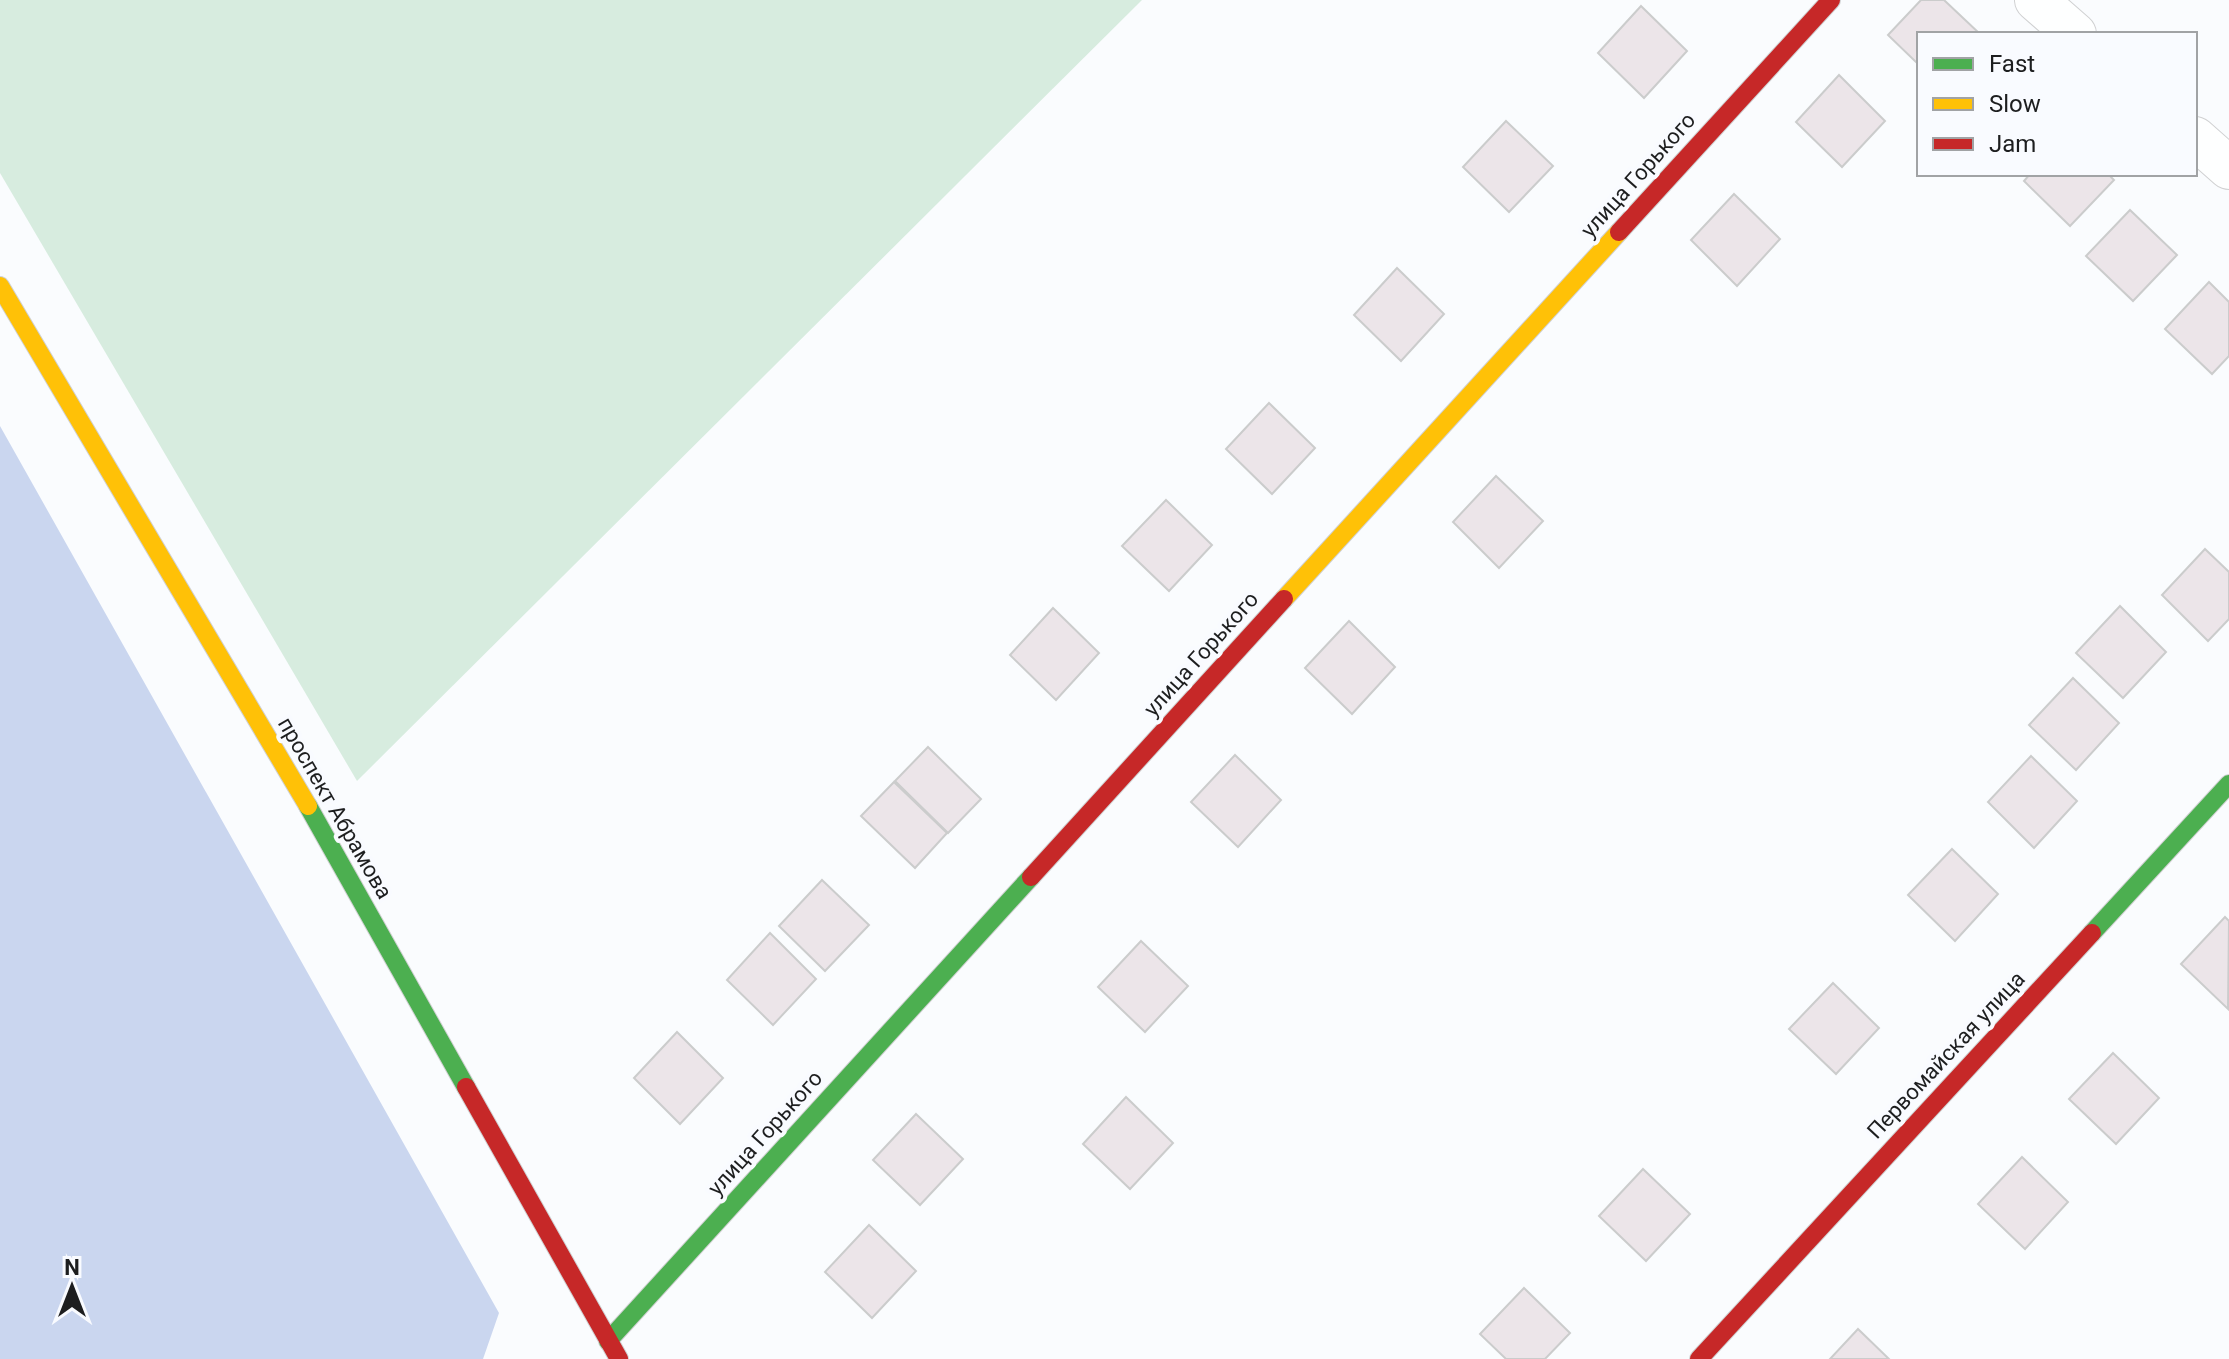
<svg xmlns="http://www.w3.org/2000/svg" width="2229" height="1359" viewBox="0 0 2229 1359" font-family="Roboto,sans-serif">
<style>
.green{fill:#d7ecdf}
.water{fill:#cad6ef}
.building{fill:#ece5e9;stroke:#cbcccc;stroke-width:2}
.lines{fill:none;stroke-linecap:round;stroke-linejoin:round}
.street-casing{stroke:#d0d1d2;stroke-width:44}
.fast-casing{stroke:#d0d1d2;stroke-width:20}
.slow-casing{stroke:#d0d1d2;stroke-width:20}
.jam-casing{stroke:#d0d1d2;stroke-width:20}
.street{stroke:#feffff;stroke-width:42}
.fast{stroke:#4caf50;stroke-width:18}
.slow{stroke:#ffc107;stroke-width:18}
.jam{stroke:#c62828;stroke-width:18}
.labels{text-anchor:middle;dominant-baseline:central;stroke-width:8;stroke-linejoin:round;paint-order:stroke}
.street-label{font-size:22px;fill:#1d1e1f;stroke:#f9fbff}
</style>
<rect width="100%" height="100%" fill="#fafcfe"/>
<path class="green" d="M 0,0 L 1142,0 L 357,781 L 0,173 Z"/>
<path class="water" d="M 0,426 L 499,1313 L 483,1359 L 0,1359 Z"/>
<g class="building">
<path d="M 1921,0 L 1944,0 L 1979,33 L 1919,34 L 1919,65 L 1888,35 Z"/>
<path d="M 1641,6 L 1687,51 L 1644,98 L 1598,53 Z"/>
<path d="M 1839,75 L 1885,121 L 1842,167 L 1796,122 Z"/>
<path d="M 1506,121 L 1553,166 L 1509,212 L 1463,167 Z"/>
<path d="M 2030,174 L 2108,174 L 2114,180 L 2070,226 L 2024,181 Z"/>
<path d="M 1734,194 L 1780,239 L 1737,286 L 1691,240 Z"/>
<path d="M 2130,210 L 2177,255 L 2133,301 L 2086,256 Z"/>
<path d="M 1397,268 L 1444,314 L 1401,361 L 1354,315 Z"/>
<path d="M 2209,282 L 2229,302 L 2229,356 L 2212,374 L 2165,329 Z"/>
<path d="M 1269,403 L 1315,448 L 1272,494 L 1226,449 Z"/>
<path d="M 1496,476 L 1543,521 L 1499,568 L 1453,522 Z"/>
<path d="M 1166,500 L 1212,545 L 1169,591 L 1122,546 Z"/>
<path d="M 2205,549 L 2229,572 L 2229,619 L 2208,641 L 2162,595 Z"/>
<path d="M 2120,606 L 2166,652 L 2123,698 L 2076,653 Z"/>
<path d="M 1053,608 L 1099,653 L 1056,700 L 1010,655 Z"/>
<path d="M 1349,621 L 1395,667 L 1352,714 L 1305,668 Z"/>
<path d="M 2073,678 L 2119,723 L 2076,770 L 2029,725 Z"/>
<path d="M 928,747 L 981,799 L 948,833 L 895,781 Z"/>
<path d="M 1235,755 L 1281,800 L 1238,847 L 1191,802 Z"/>
<path d="M 2031,756 L 2077,801 L 2034,848 L 1988,802 Z"/>
<path d="M 894,782 L 947,833 L 915,868 L 861,816 Z"/>
<path d="M 1952,849 L 1998,894 L 1955,941 L 1908,895 Z"/>
<path d="M 822,880 L 869,925 L 825,971 L 779,926 Z"/>
<path d="M 2225,917 L 2229,921 L 2228,1009 L 2181,964 Z"/>
<path d="M 770,933 L 816,979 L 773,1025 L 727,980 Z"/>
<path d="M 1141,941 L 1188,986 L 1145,1032 L 1098,987 Z"/>
<path d="M 1833,983 L 1879,1028 L 1836,1074 L 1789,1029 Z"/>
<path d="M 677,1032 L 723,1078 L 680,1124 L 634,1078 Z"/>
<path d="M 2113,1053 L 2159,1098 L 2116,1144 L 2069,1099 Z"/>
<path d="M 1126,1097 L 1173,1143 L 1130,1189 L 1083,1144 Z"/>
<path d="M 916,1114 L 963,1159 L 920,1205 L 873,1160 Z"/>
<path d="M 2022,1157 L 2068,1202 L 2025,1249 L 1978,1204 Z"/>
<path d="M 1643,1169 L 1690,1214 L 1646,1261 L 1599,1216 Z"/>
<path d="M 869,1225 L 916,1271 L 872,1318 L 825,1272 Z"/>
<path d="M 1524,1288 L 1570,1333 L 1545,1359 L 1506,1359 L 1480,1334 Z"/>
<path d="M 1858,1329 L 1889,1359 L 1830,1359 Z"/>
</g>
<g class="lines">
<g class="street-casing">
<g id="street">
<path d="M 2036,0 L 2075,34"/>
<path d="M 2195,138 L 2229,168"/>
</g>
</g>
<g class="fast-casing">
<g id="fast">
<path d="M 308,806 L 466,1087"/>
<path d="M 2092,933 L 2229,784"/>
<path d="M 608,1341 L 1031,877"/>
</g>
</g>
<g class="slow-casing">
<g id="slow">
<path d="M 0,286 L 308,806"/>
<path d="M 1284,599 L 1619,232"/>
</g>
</g>
<g class="jam-casing">
<g id="jam">
<path d="M 1619,232 L 1831,0"/>
<path d="M 1031,877 L 1284,599"/>
<path d="M 466,1087 L 619,1359"/>
<path d="M 1699,1359 L 2092,933"/>
</g>
</g>
<use href="#street" class="street"/>
<use href="#fast" class="fast"/>
<use href="#slow" class="slow"/>
<use href="#jam" class="jam"/>
</g>
<g class="labels">
<g class="street-label">
<text transform="translate(1638 175) rotate(-48)">улица Горького</text>
<text transform="translate(1201 654) rotate(-48)">улица Горького</text>
<text transform="translate(335 808) rotate(60)">проспект Абрамова</text>
<text transform="translate(1946 1055) rotate(-47)">Первомайская улица</text>
<text transform="translate(765 1133) rotate(-48)">улица Горького</text>
</g>
</g>
<rect x="1917" y="32" width="280" height="144" fill="#f9fbff" stroke="#a1a3a5" stroke-width="2"/>
<rect x="1933" y="58" width="40" height="12" fill="#4caf50" stroke="#a1a3a5" stroke-width="2"/>
<text x="1989" y="72" font-size="24" fill="#1d1e1f">Fast</text>
<rect x="1933" y="98" width="40" height="12" fill="#ffc107" stroke="#a1a3a5" stroke-width="2"/>
<text x="1989" y="112" font-size="24" fill="#1d1e1f">Slow</text>
<rect x="1933" y="138" width="40" height="12" fill="#c62828" stroke="#a1a3a5" stroke-width="2"/>
<text x="1989" y="152" font-size="24" fill="#1d1e1f">Jam</text>
<g transform="translate(72 1287)" stroke="#f9fbff" stroke-width="6" paint-order="stroke">
<path d="M0-6L14 30L0 20L-14 30Z" fill="#1d1e1f"/>
<text y="-12" font-size="22" font-weight="bold" text-anchor="middle" fill="#1d1e1f">N</text>
</g>
</svg>
